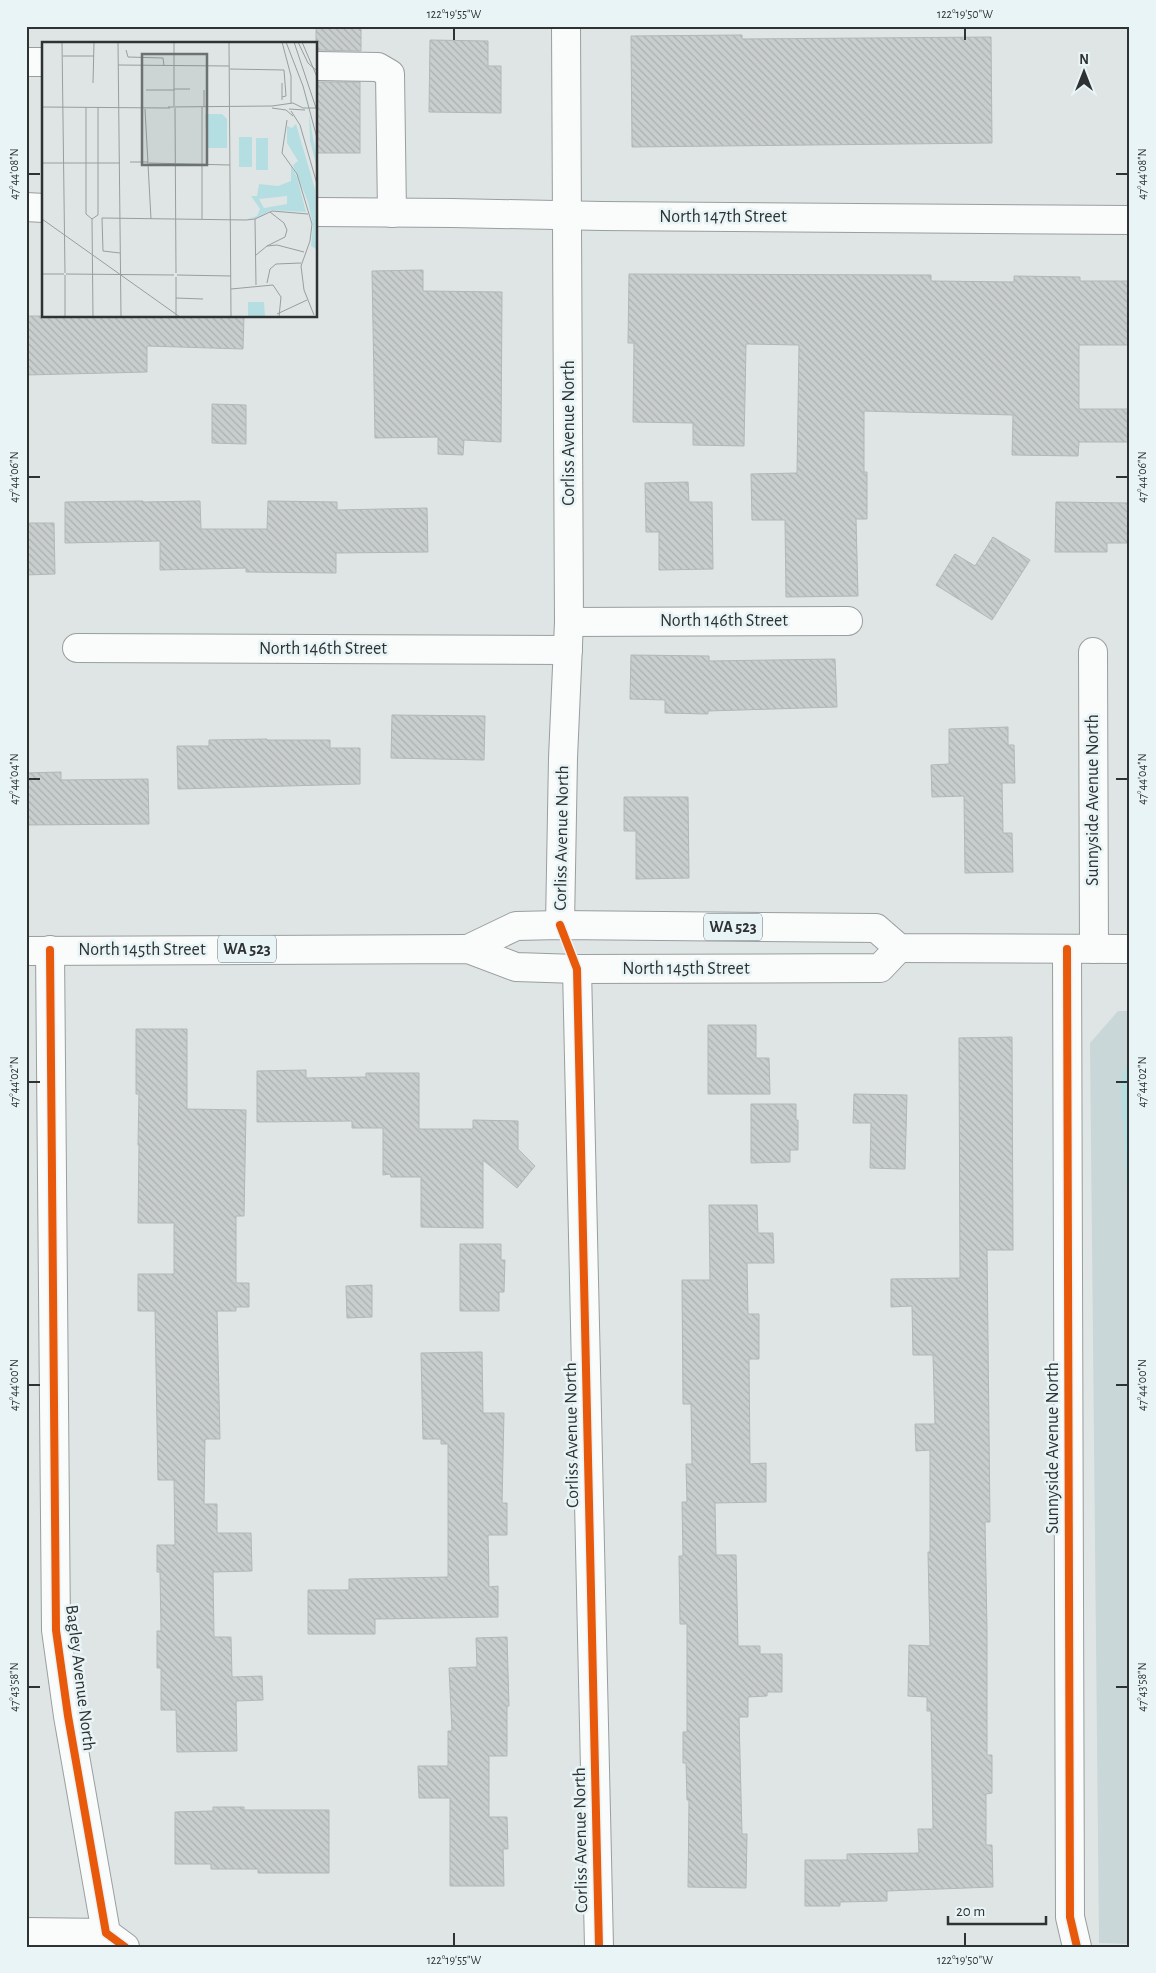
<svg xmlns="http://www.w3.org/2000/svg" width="1156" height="1973" viewBox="0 0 1156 1973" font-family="'Alegreya Sans',sans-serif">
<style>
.built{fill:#cad7d8}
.green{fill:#b5dee2}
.building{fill:url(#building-back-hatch);stroke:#b2b7b7}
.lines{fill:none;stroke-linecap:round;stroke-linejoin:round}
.minor-casing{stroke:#999e9e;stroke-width:30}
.primary-casing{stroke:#999e9e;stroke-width:30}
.minor{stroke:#fafbfb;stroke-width:28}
.primary{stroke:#fafbfb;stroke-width:28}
.cycleway-casing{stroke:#e9f4f6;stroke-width:11}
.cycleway{stroke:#e8590c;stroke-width:8}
.ticks{fill:none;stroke:#2e3233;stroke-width:2}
.labels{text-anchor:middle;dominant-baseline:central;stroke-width:5;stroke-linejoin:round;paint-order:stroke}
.shield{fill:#e9f4f6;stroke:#666c6e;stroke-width:1}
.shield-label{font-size:16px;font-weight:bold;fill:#2e3233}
.street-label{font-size:18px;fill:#2e3233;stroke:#e9f4f6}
.inset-road{fill:none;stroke:#989d9e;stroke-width:1}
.view{fill:#6c7171;fill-opacity:0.15;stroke:#6c7171;stroke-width:2.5}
.inset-edge{fill:none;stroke:#2e3233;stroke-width:2.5}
.neatline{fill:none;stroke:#2e3233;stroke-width:2}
.ticks-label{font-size:12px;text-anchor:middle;fill:#2e3233}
</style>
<defs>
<pattern id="building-back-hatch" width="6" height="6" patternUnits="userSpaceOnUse" patternTransform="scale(1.25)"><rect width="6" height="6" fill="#c8cdcd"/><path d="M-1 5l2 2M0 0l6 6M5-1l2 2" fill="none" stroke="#acb0b0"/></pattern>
</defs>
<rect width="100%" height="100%" fill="#dfe5e5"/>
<path class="built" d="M 1118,1011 L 1130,1011 L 1130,1944 L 1099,1943 L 1090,1043 Z"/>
<path class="green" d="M 1130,1065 L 1130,1255 L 1121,1084 L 1124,1070 Z"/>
<g class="building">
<path d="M 316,26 L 361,26 L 361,51 L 316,50 Z"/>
<path d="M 742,35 L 742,39 L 991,37 L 992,143 L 632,147 L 631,36 Z"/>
<path d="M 430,40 L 488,41 L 488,66 L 501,66 L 501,113 L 429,112 Z"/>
<rect x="316" y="82" width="44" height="71"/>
<path d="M 423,270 L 423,291 L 502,292 L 501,442 L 464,440 L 463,455 L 438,454 L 438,437 L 375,438 L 372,271 Z"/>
<path d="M 629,274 L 931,275 L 931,281 L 1014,282 L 1014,276 L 1080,277 L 1080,281 L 1130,281 L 1130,345 L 1079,345 L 1079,409 L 1130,409 L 1130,442 L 1079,442 L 1078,456 L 1012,455 L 1013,415 L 864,411 L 864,472 L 867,472 L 867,519 L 856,519 L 858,596 L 786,597 L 785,520 L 752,520 L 751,474 L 797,473 L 799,345 L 746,344 L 744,446 L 693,445 L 693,423 L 633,422 L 634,343 L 628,343 Z"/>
<path d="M 26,316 L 244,316 L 243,349 L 147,346 L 147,372 L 26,375 Z"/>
<path d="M 212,404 L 246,405 L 246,444 L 212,443 Z"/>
<path d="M 688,482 L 689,502 L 712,502 L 713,569 L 659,570 L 659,532 L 646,532 L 645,483 Z"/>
<path d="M 143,501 L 143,502 L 200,501 L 201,529 L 267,529 L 268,501 L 337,502 L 337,510 L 427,508 L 428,552 L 336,553 L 336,573 L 246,572 L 246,568 L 160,570 L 160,541 L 65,543 L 65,502 Z"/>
<path d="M 1056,502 L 1130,503 L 1130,543 L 1107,543 L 1107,552 L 1055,552 Z"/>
<path d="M 26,523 L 54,523 L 55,574 L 26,575 Z"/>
<path d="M 993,537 L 1030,560 L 992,620 L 936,585 L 955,554 L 975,566 Z"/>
<path d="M 631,655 L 709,656 L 709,661 L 835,659 L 837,707 L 708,711 L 708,714 L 665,713 L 665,700 L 630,699 Z"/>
<path d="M 392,715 L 485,716 L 484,760 L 391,758 Z"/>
<path d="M 1008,727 L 1008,745 L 1014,745 L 1015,783 L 1002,783 L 1003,833 L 1012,833 L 1013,872 L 965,873 L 964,796 L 932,797 L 931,765 L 949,764 L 949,729 Z"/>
<path d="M 267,739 L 267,740 L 330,740 L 330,748 L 360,748 L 360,784 L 178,789 L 177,746 L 209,746 L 209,740 Z"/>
<path d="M 61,772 L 61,780 L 148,779 L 149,824 L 26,825 L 26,773 Z"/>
<path d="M 624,797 L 688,797 L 689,878 L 636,879 L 636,831 L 624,831 Z"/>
<path d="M 708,1025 L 756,1025 L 756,1058 L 769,1058 L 770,1094 L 708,1094 Z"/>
<path d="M 136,1029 L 187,1029 L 187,1109 L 246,1110 L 244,1216 L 236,1216 L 236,1283 L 249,1283 L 249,1307 L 236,1307 L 236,1311 L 217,1311 L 220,1439 L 205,1439 L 204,1504 L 217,1504 L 217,1533 L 251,1533 L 252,1571 L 213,1572 L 214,1637 L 231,1637 L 232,1677 L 262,1676 L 263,1700 L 236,1701 L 237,1751 L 177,1752 L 176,1710 L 161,1710 L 161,1668 L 157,1668 L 157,1631 L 161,1631 L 160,1572 L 157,1572 L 157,1545 L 175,1545 L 174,1480 L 158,1480 L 155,1311 L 138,1311 L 138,1274 L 174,1274 L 174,1223 L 138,1223 L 139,1145 L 138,1145 L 139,1094 L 136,1094 Z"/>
<path d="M 1012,1037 L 1013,1250 L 987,1250 L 990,1522 L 985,1522 L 987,1630 L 987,1755 L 992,1755 L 992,1793 L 986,1794 L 986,1845 L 992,1845 L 993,1887 L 887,1891 L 887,1901 L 840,1902 L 840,1906 L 805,1906 L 805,1860 L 847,1860 L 847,1854 L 919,1853 L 918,1829 L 933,1829 L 931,1711 L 927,1711 L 927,1697 L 908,1696 L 909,1645 L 930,1646 L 928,1552 L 930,1552 L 930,1450 L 916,1451 L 915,1424 L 935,1424 L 933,1355 L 913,1355 L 912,1306 L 891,1307 L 891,1279 L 960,1278 L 959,1038 Z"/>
<path d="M 306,1070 L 306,1078 L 366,1077 L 366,1073 L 419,1073 L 419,1129 L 473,1129 L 473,1120 L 518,1121 L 518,1149 L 535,1166 L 517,1188 L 483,1160 L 483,1228 L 421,1227 L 421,1177 L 391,1177 L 390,1174 L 383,1175 L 383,1128 L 352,1128 L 352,1121 L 257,1122 L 257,1071 Z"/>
<path d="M 854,1094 L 907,1095 L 905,1169 L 870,1168 L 871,1123 L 853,1123 Z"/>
<path d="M 751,1104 L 796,1104 L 796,1120 L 798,1120 L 798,1150 L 790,1150 L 790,1162 L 751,1163 Z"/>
<path d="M 709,1205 L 757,1205 L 758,1233 L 773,1233 L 774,1263 L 747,1263 L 748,1314 L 759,1314 L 759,1359 L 749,1359 L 750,1464 L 766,1463 L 766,1502 L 715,1503 L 716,1555 L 736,1555 L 738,1646 L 760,1646 L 760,1654 L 782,1654 L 782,1692 L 767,1692 L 767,1696 L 748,1697 L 748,1717 L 739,1717 L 742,1834 L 747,1834 L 746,1888 L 688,1887 L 689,1800 L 687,1800 L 686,1763 L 683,1763 L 683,1732 L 687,1732 L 687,1624 L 680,1624 L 679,1556 L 683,1556 L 682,1502 L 687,1502 L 686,1464 L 692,1464 L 691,1404 L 683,1404 L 682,1280 L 710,1280 Z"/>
<path d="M 460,1244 L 501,1244 L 501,1260 L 505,1260 L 504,1292 L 499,1292 L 499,1311 L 460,1311 Z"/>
<path d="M 372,1285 L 372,1317 L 347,1318 L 346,1286 Z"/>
<path d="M 482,1352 L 483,1413 L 504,1413 L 502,1503 L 507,1503 L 507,1535 L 488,1535 L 489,1587 L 498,1586 L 498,1617 L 375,1619 L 375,1634 L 308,1634 L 308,1590 L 349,1590 L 349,1579 L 448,1577 L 448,1444 L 441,1444 L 441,1439 L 423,1439 L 421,1353 Z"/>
<path d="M 507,1637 L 509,1706 L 507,1706 L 507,1756 L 489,1756 L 489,1817 L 507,1817 L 508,1849 L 503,1849 L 504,1886 L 450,1886 L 450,1798 L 419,1798 L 418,1766 L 448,1766 L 448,1731 L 452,1731 L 449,1668 L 477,1667 L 476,1638 Z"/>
<path d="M 213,1807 L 244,1807 L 244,1810 L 329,1810 L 329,1873 L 258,1873 L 258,1869 L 211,1869 L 211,1864 L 175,1864 L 175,1812 L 213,1811 Z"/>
</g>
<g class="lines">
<g class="minor-casing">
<g id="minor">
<path d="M 26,62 L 44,62"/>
<path d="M 316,66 L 378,67 L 390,74 L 392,213"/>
<path d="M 26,207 L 44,208"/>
<path d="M 316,212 L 452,213 L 602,216 L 1130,220"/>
<path d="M 569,622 L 848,621"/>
<path d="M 77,648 L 568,650"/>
<path d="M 1093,652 L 1094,949"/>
<path d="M 560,925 L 563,758 L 569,622 L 566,26"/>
<path d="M 1067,949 L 1070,1917 L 1077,1947"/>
<path d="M 50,950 L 56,1630 L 68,1716 L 106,1933 L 125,1947"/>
<path d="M 577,969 L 599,1947"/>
<path d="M 26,1932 L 106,1933"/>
</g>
</g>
<g class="primary-casing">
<g id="primary">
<path d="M 468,949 L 516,926 L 560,925 L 876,928 L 899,948 L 1130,949"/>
<path d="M 26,951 L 468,949 L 516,967 L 577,969 L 880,968 L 899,948"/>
</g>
</g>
<use href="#minor" class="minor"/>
<use href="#primary" class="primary"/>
<g class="cycleway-casing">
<g id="cycleway">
<path d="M 560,925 L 577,969 L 599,1947"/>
<path d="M 1067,949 L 1070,1917 L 1077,1947"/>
<path d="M 50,950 L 56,1630 L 68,1716 L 106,1933 L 125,1947"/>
</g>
</g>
<use href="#cycleway" class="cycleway"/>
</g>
<path class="ticks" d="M 454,28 L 454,40M 965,28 L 965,40M 28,174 L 40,174M 1116,174 L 1128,174M 28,477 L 40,477M 1116,477 L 1128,477M 28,779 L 40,779M 1116,779 L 1128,779M 28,1082 L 40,1082M 1116,1082 L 1128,1082M 28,1385 L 40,1385M 1116,1385 L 1128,1385M 28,1687 L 40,1687M 1116,1687 L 1128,1687M 454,1933 L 454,1946M 965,1933 L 965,1946"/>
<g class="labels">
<g class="shield">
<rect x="704" y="913.5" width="58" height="27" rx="4"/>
<rect x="218" y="935.5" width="58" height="27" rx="4"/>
</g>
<g class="shield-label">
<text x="733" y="927">WA 523</text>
<text x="247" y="949">WA 523</text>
</g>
<g class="street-label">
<text x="723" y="217">North 147th Street</text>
<text transform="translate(569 433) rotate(-90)">Corliss Avenue North</text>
<text x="724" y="621">North 146th Street</text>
<text x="323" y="649">North 146th Street</text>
<text transform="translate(1093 800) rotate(-90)">Sunnyside Avenue North</text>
<text transform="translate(562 838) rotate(-89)">Corliss Avenue North</text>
<text x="142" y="950">North 145th Street</text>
<text x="686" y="969">North 145th Street</text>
<text transform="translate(572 1435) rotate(-91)">Corliss Avenue North</text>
<text transform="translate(1053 1448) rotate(-90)">Sunnyside Avenue North</text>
<text transform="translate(80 1678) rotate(83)">Bagley Avenue North</text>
<text transform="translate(581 1840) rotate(-91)">Corliss Avenue North</text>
</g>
</g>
<g transform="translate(42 42)">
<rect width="275" height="275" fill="#dfe5e5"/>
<path d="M 163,72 L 180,72 L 185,77 L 185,106 L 165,106 ZM 267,73 L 274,112 L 275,126 L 268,99 ZM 197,95 L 210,95 L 210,125 L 197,125 ZM 214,96 L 226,96 L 226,128 L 214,128 Z" fill="#b5dee2"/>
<path d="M 254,82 L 273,147 L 274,207 L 269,204 L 271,183 L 266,160 L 251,123 L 256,119 L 245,101 L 245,84 L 250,86 ZM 249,124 L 255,135 L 264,170 L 229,168 L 215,176 L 205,177 L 215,174 L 218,167 L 209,154 L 215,154 L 217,142 L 236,144 L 249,139 ZM 245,154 L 245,162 L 222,166 L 217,157 Z" fill="#b5dee2" fill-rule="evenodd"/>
<path d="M 206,260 L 222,260 L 223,275 L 206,275 Z" fill="#b5dee2"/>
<path class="inset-road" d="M 20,0 L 23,231M 76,0 L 79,275M 187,0 L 189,275M 240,0 L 249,34 L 249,61M 244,0 L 261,44 L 275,96M 252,0 L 275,69M 256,0 L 266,21 L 275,29M 260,0 L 275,35M 84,8 L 86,15 L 121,16 L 122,24M 21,14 L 52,14M 76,23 L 187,24M 188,27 L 242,28 L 244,54 L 240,55M 51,41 L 52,0M 240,41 L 240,58M 132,47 L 148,47M 104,48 L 132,48M 162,48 L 162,65M 132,64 L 132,0M 0,65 L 128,66M 44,65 L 44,172 L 50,177 L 51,275M 126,65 L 230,64 L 251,61 L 261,66 L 275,66M 160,65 L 160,177M 133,66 L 134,231M 230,66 L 244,68 L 251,74M 103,67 L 109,177M 247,67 L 263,68M 249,69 L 258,83 L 275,142M 0,70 L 0,177M 245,78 L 240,111 L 255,132 L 270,182 L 268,199 L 259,224 L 262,248 L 272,273M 88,120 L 106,120M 0,121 L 78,121M 107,121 L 188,123M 0,177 L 138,275M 50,177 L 56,173 L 56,65M 213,177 L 214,243M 225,204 L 243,195 L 245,188 L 242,181 L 228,170M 78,211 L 61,209 L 60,176 L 204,178 L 213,177 L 230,169 L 266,172M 214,213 L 225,204 L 235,203 L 262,210M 0,232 L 22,232M 24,232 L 132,233M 23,233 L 23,275M 135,233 L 189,234M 134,235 L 134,275M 225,241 L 228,227 L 234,222 L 259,221M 189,247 L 231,243 L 239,255 L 237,275M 134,256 L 161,257M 235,272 L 265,258"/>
<path class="view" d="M 100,12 L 165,12 L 165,123 L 100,123 Z"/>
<rect width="275" height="275" class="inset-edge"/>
</g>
<rect width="1156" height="1973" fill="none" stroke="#e9f4f6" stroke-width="55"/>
<g transform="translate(1084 72)" stroke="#e9f4f6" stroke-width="4" paint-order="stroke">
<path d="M0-4L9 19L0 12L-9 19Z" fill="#2e3233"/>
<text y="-8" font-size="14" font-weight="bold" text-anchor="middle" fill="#2e3233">N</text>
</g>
<path d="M948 1916v8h98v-8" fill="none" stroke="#2e3233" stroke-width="2.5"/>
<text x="956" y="1916" font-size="15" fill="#2e3233" stroke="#e9f4f6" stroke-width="4" paint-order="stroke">20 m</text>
<rect x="28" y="28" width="1100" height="1918" class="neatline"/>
<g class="ticks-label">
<text x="454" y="18">122°19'55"W</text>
<text x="965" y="18">122°19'50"W</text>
<text transform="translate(14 174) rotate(-90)" y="4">47°44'08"N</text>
<text transform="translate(1142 174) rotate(-90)" y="4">47°44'08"N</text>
<text transform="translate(14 477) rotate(-90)" y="4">47°44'06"N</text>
<text transform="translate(1142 477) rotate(-90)" y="4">47°44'06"N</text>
<text transform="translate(14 779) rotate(-90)" y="4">47°44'04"N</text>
<text transform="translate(1142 779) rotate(-90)" y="4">47°44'04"N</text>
<text transform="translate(14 1082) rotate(-90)" y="4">47°44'02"N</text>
<text transform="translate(1142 1082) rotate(-90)" y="4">47°44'02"N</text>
<text transform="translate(14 1385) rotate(-90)" y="4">47°44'00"N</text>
<text transform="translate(1142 1385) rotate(-90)" y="4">47°44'00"N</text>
<text transform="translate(14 1687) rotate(-90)" y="4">47°43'58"N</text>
<text transform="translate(1142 1687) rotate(-90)" y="4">47°43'58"N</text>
<text x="454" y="1964">122°19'55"W</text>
<text x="965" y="1964">122°19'50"W</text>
</g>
</svg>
